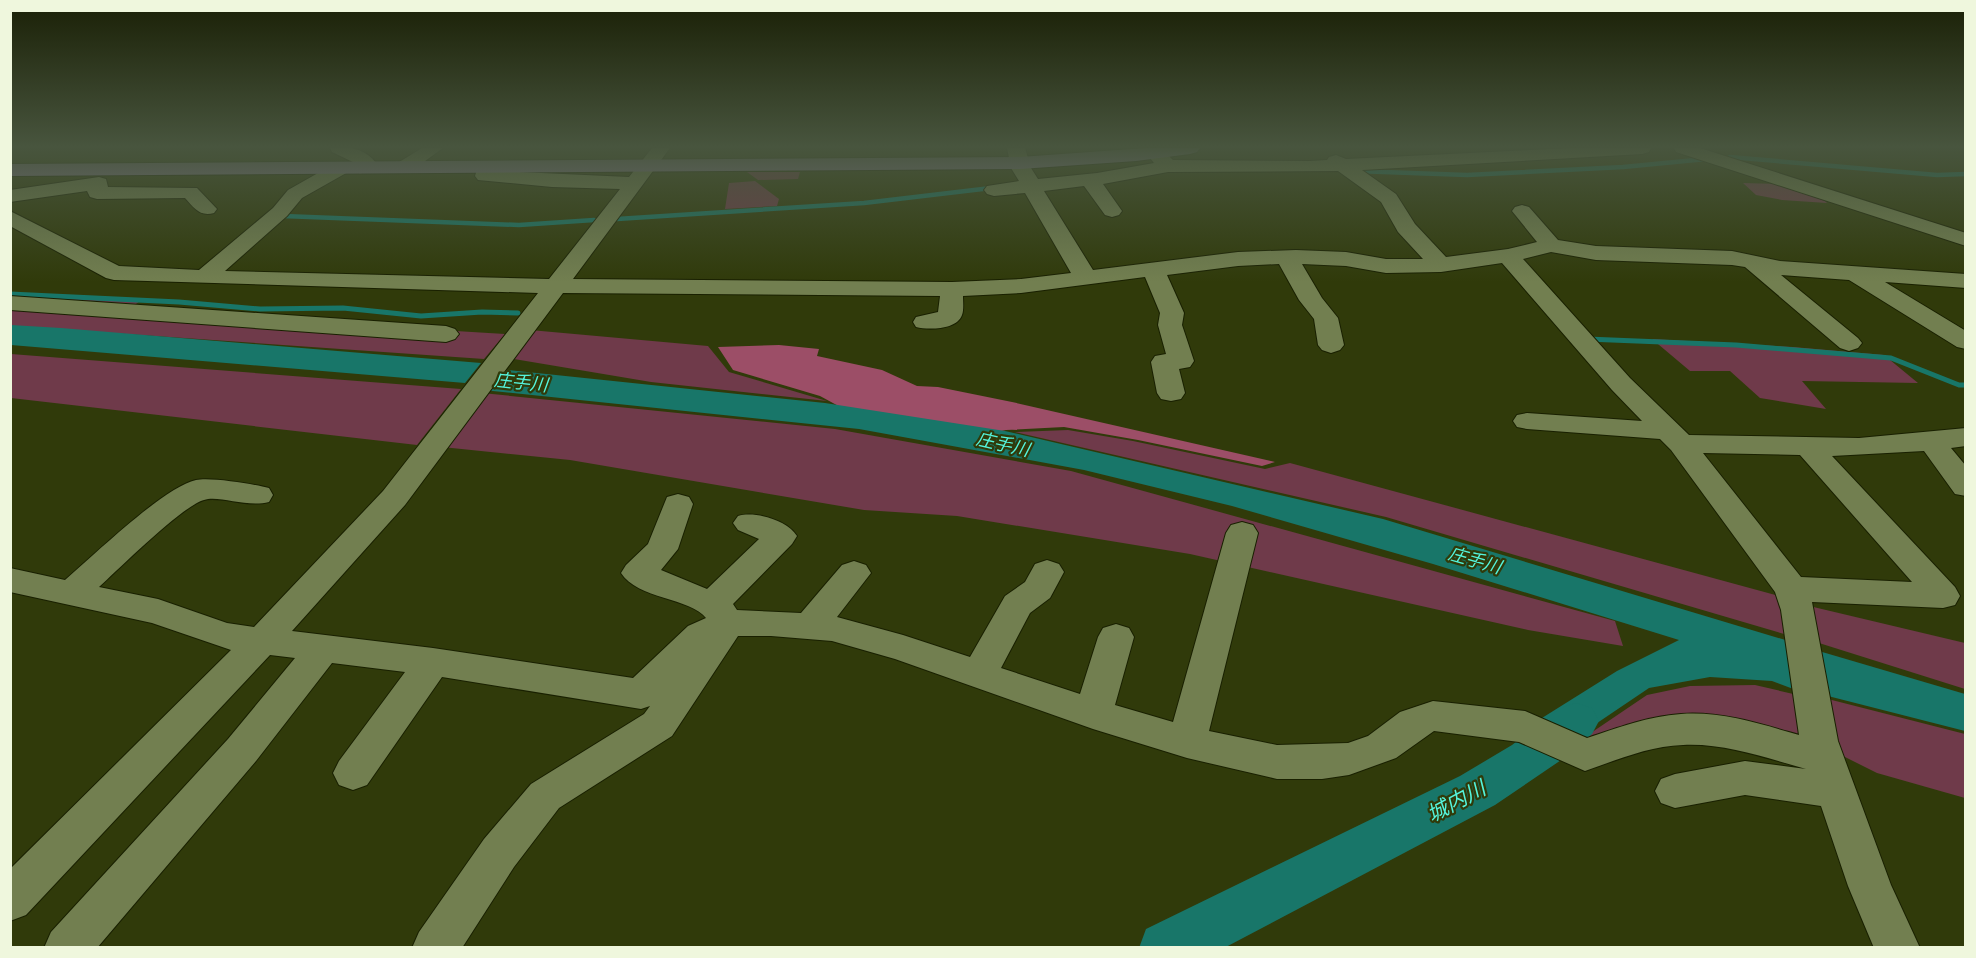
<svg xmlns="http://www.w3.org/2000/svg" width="1976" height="958" viewBox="0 0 1976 958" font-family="'Work Sans','Noto Sans JP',sans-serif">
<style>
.green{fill:#6f3a4a}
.forest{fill:#9c4e67}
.water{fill:#187669}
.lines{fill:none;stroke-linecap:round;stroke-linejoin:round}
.stream-far1{stroke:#187669;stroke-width:4.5}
.stream{stroke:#187669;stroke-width:5}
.river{fill:#187669;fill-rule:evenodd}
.minor-casing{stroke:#192000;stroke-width:2}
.major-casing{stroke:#192000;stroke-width:2}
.minor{fill:#727f50;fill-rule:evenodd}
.major{fill:#897b9b;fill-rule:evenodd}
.labels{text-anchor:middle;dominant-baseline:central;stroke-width:4.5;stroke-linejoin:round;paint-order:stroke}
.water-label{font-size:18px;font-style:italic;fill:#54f4dc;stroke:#303a0a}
.near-water-label{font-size:21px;font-style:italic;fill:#54f4dc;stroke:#303a0a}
</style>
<rect width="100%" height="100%" fill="#303a0a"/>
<g class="green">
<path d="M 747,172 L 800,172 L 798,179 L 758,180 Z"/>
<path d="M 755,181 L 779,199 L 777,206 L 725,209 L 729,183 Z"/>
<path d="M 1743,183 L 1780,184 L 1822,198 L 1827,203 L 1782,200 L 1756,195 Z"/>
<path d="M 10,295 L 140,301 L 129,309 L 11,301 Z"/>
<path d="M 10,304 L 505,334 L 484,359 L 11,326 Z"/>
<path d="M 530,330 L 708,346 L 729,372 L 827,401 L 651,382 L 508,358 Z"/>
<path d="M 1652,339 L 1793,347 L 1884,355 L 1918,383 L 1802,381 L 1826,409 L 1760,398 L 1730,371 L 1690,371 Z"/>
<path d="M 10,354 L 11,354 L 461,389 L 417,445 L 11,398 Z"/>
<path d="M 482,393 L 835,429 L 1071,471 L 1615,621 L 1623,646 L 1528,630 L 1190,554 L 957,516 L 864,510 L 570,460 L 442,447 Z"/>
<path d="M 1068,430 L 1133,441 L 1265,469 L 1290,463 L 1783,597 L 1791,636 L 1386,517 L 1015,432 Z"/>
<path d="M 1805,605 L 1965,643 L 1965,689 L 1819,643 Z"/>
<path d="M 1755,685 L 1802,696 L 1811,748 L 1727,728 L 1576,743 L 1647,695 L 1690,686 Z"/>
<path d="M 1824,698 L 1965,734 L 1965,798 L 1877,773 L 1839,754 Z"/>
</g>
<path class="forest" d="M 779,345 L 819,349 L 817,356 L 882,370 L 917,386 L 938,387 L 1012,402 L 1275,462 L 1262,466 L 1138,440 L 1064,427 L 1006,430 L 983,435 L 844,409 L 820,396 L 733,370 L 718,347 Z"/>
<g class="water">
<path d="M 11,325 L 61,328 L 481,363 L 465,383 L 11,345 Z"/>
<path d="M 498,369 L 825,403 L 1005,431 L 1383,519 L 1792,642 L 1796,690 L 1772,681 L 1710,677 L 1649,688 L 1569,742 L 1534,723 L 1617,671 L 1679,640 L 1433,564 L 1232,506 L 1084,470 L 859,429 L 483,390 Z"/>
<path d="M 1812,649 L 1965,694 L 1965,731 L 1824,695 Z"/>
</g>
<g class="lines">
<g class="stream-far1">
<path d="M 1730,157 L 1937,175 L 1966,174"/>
<path d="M 1356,171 L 1467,175 L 1623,167 L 1706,159"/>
<path d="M 283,216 L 519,225 L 594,220"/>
<path d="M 617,219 L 864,203 L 991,188"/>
</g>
<g class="stream">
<path d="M 10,294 L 179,302 L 260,309 L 343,308 L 421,316 L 482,312 L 518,313"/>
<path d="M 1587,339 L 1736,345 L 1891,358 L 1959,385 L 1966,385"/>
</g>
<path class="river" d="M 1576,703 L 1592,708 L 1599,721 L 1592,734 L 1570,754 L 1495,805 L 1224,948 L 1139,948 L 1146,929 L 1460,776 L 1512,745 L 1560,708 Z"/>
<g class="minor-casing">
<g id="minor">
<path d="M 330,148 C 347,146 365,148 376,163 C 370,172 363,175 353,172 L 350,168 L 348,172 L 302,198 L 287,216 L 225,271 L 549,279 L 620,189 L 552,187 L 478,180 L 475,176 L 479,163 L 493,163 L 495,171 L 629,177 L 652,148 L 670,148 L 573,279 L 952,282 L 1021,279 L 1071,273 L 1025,193 L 994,196 L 987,194 L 984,190 L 987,186 L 1019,181 L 1011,168 L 1007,148 L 1025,148 L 1031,168 L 1038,179 L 1097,173 L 1154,163 L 1146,153 L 1148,149 C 1160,146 1165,152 1173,160 L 1310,161 L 1327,160 L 1329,157 L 1336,155 L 1346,159 L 1572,148 L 1651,148 L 1649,152 L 1642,154 L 1362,170 L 1396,194 L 1415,224 L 1446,257 L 1508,249 L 1537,242 L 1512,211 L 1515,207 L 1522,205 L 1529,207 L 1558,240 L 1596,246 L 1732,251 L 1780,261 L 1966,274 L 1966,288 L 1885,282 L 1966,331 L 1966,349 L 1957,347 L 1849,280 L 1781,275 L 1858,338 L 1862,343 L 1858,348 L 1849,351 L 1840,348 L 1745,267 L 1732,265 L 1596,260 L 1551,252 L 1523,259 L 1630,378 L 1689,435 L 1859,438 L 1966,428 L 1966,446 L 1951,448 L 1966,466 L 1966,496 L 1955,494 L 1924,451 L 1832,456 L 1955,587 L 1960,596 L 1955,605 L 1943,608 L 1812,602 L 1838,741 L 1891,885 L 1920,948 L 1874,948 L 1848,886 L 1821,806 L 1745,795 L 1675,808 L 1661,803 L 1655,791 L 1661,779 L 1675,774 L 1745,761 L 1806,769 C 1766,758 1725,743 1683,745 C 1649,746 1617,760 1585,771 L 1519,742 L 1434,731 L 1396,758 L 1349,775 L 1322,779 L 1277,779 L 1187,758 L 1093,729 L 895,659 L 832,641 L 771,636 L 738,636 L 672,736 L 559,808 L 514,867 L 462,948 L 412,948 L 419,932 L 484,839 L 531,784 L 644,714 L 650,706 L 641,709 L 442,677 L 367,785 L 353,790 L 339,785 L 333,773 L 339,761 L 405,672 L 332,663 L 256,761 L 97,948 L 44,948 L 51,932 L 228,739 L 295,658 L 270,655 L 26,915 L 10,921 L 10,869 L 231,650 L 152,623 L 10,592 L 10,568 L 65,580 C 93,556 164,487 196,480 C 211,477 253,484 269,488 L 273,495 L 269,502 C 247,508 219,495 204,500 C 182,506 119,569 99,587 L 158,599 L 227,623 L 254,627 L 383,491 L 538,293 L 114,280 L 106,278 L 10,226 L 10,211 L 119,266 L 199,270 L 273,208 L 288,190 L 334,164 L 348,164 L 350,168 L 355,163 L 332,152 ZM 1338,171 L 1381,202 L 1398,232 L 1423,259 L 1386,259 L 1346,252 L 1296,250 L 1238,252 L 1093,270 L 1044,191 L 1084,186 L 1105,215 L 1112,217 L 1119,215 L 1122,211 L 1103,184 L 1168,172 ZM 1502,263 L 1612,390 L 1642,421 L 1527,413 L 1517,415 L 1513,421 L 1517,427 L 1527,429 L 1660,439 L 1671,450 L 1775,592 L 1781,610 L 1799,735 C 1761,724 1721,711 1681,714 C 1649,716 1617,728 1587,738 L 1525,711 L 1433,701 L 1400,712 L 1368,736 L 1348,743 L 1277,745 L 1209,731 L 1258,533 L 1253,525 L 1242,522 L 1231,525 L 1226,533 L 1173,722 L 1115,705 L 1134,637 L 1129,628 L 1116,624 L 1103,628 L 1098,637 L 1080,694 L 1001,668 L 1030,613 L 1050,598 L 1064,572 L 1059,564 L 1047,560 L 1035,564 L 1025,582 L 1005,596 L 970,657 L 903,635 L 837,617 L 871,573 L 866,565 L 854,561 L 842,565 L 801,613 L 737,610 L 733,604 L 792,544 L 797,536 C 787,520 755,511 738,516 L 733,523 L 738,530 L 759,539 L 707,589 L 661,570 L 678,549 L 693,504 L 689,497 L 678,494 L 667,497 L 648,544 L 626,565 L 621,573 C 637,599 691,598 706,618 L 688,626 L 633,678 L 433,648 L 292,631 L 405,505 L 563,293 L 940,296 L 938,312 L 916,317 L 913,322 L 916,327 C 928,330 957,330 962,315 C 964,310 963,301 963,296 L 1021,293 L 1145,277 L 1160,313 L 1158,325 L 1166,354 L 1155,356 L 1151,362 L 1157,393 L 1161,399 L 1171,401 L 1181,399 L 1185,393 L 1179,369 L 1190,367 L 1194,361 L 1182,325 L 1184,313 L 1167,275 L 1238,266 L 1279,264 L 1299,300 L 1314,319 L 1318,345 L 1322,350 L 1331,353 L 1340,350 L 1344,345 L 1338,318 L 1322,298 L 1302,264 L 1346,266 L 1386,273 L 1441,272 ZM 1703,453 L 1800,455 L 1912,582 L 1801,577 Z"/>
<path d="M 422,148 L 443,148 L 410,172 L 396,172 L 393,168 L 396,164 Z"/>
<path d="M 1674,148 L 1700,148 L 1966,233 L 1966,246 L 1676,152 Z"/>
<path d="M 99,177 L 106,179 L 108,187 L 197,188 L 217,209 L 214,213 C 200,217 194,208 185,198 L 97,199 L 90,197 L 87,191 L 10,202 L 10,190 Z"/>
<path d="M 10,296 L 446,326 L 455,329 L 459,334 L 455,339 L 446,342 L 10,310 Z"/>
</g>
</g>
<g class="major-casing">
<path id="major" d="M 1146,148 L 1200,148 L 1197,152 L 1190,154 L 1136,161 L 1020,169 L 10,176 L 10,164 L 1020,157 Z"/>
</g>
<use href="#minor" class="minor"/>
<use href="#major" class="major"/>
</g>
<linearGradient id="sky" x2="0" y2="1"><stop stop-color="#1a2006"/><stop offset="0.52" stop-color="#48553e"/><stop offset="1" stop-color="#48553e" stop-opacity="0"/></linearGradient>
<rect width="1976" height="282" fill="url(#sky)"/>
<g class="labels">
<g class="water-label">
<text transform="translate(521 382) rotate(6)">庄手川</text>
<text transform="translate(1003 444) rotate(13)">庄手川</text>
<text transform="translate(1475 560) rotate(16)">庄手川</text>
</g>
<g class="near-water-label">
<text transform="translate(1456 801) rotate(-28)">城内川</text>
</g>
</g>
<rect width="1976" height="958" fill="none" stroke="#eff7dd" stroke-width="24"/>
</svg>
